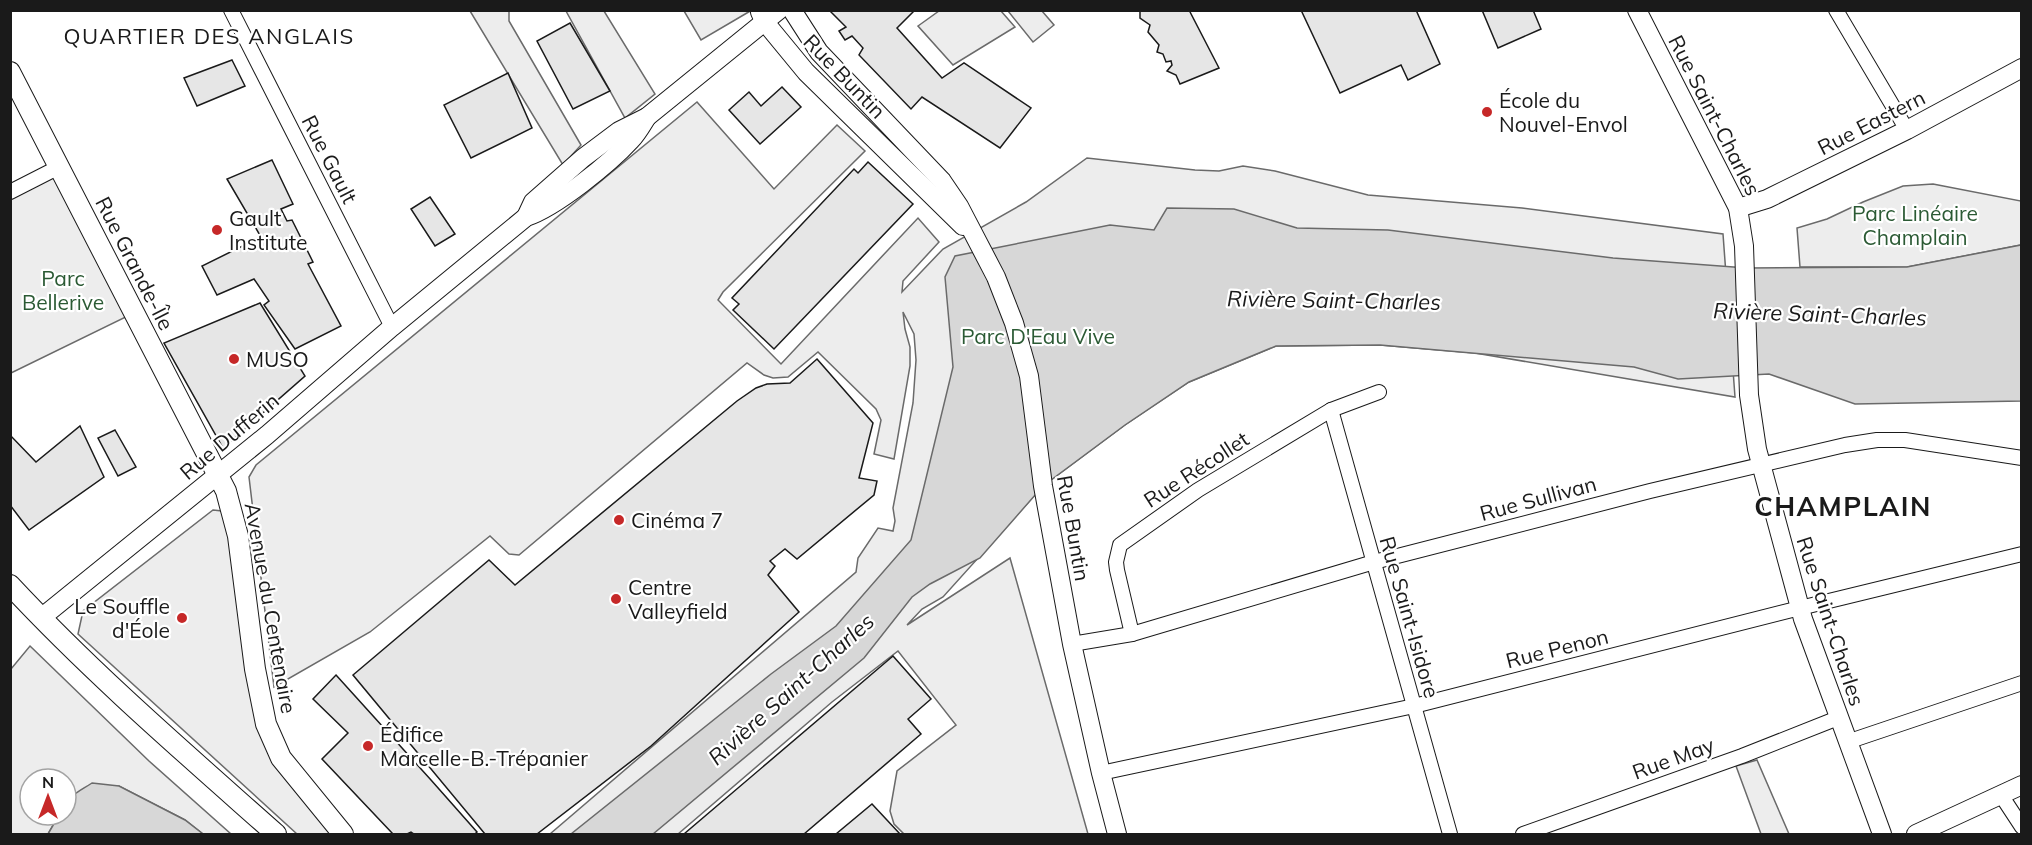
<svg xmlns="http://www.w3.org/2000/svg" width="2032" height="845" viewBox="0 0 2032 845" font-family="Mulish,sans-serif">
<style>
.built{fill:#ededed;stroke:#6a6a6a;stroke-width:1.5}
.water{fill:#d7d7d7;stroke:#6a6a6a;stroke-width:1.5}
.building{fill:#e6e6e6;stroke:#1a1a1a;stroke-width:1.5}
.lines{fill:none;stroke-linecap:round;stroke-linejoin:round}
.minor-casing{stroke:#1a1a1a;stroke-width:16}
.tertiary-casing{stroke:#1a1a1a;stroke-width:20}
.secondary-casing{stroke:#1a1a1a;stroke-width:22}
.minor{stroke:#fff;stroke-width:14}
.tertiary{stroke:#fff;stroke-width:18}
.secondary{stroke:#fff;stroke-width:20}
.poi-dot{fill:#c62828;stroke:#fff;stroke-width:2}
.labels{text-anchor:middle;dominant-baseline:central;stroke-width:4.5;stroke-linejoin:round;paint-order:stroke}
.street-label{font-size:21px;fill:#1a1a1a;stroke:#fff}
.poi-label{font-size:21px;fill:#1a1a1a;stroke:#fff;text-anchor:start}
.park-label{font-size:21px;fill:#2b5a34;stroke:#fff}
.neighbourhood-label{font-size:22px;letter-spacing:1.5px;fill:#1a1a1a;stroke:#fff}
.water-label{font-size:22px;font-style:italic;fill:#1a1a1a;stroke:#fff}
.district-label{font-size:27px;font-weight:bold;letter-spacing:1.5px;fill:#1a1a1a;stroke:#fff}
</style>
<rect width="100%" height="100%" fill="#fff"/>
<g class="built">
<path d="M 752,10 L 701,40 L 684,11 Z"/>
<path d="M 470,11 L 509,11 L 509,21 L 581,145 L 563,165 Z"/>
<path d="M 566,11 L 604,11 L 655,94 L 625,118 Z"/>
<path d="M 1001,11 L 1015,27 L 953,65 L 918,26 L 939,11 Z"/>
<path d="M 1008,11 L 1042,11 L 1054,25 L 1033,42 Z"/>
<path d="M 697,102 L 774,189 L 837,125 L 865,151 L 723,292 L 718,300 L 781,364 L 918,218 L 939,242 L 903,281 L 902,292 L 943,249 L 1026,202 L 1087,158 L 1195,170 L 1219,171 L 1243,166 L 1275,171 L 1368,195 L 1522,208 L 1723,234 L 1735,397 L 1475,353 L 1380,345 L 1276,346 L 1189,382 L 1125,425 L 1043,486 L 943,597 L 922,609 L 907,625 L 1010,558 L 1088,834 L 904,834 L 894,824 L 890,811 L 897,771 L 956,725 L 898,651 L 832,702 L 678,834 L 550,834 L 856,572 L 858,558 L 878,528 L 893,531 L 895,521 L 893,508 L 913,403 L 916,360 L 914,334 L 903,312 L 905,329 L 910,347 L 910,366 L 894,459 L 874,454 L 881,420 L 876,409 L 818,352 L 788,377 L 773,378 L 764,375 L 747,363 L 519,555 L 509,554 L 490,536 L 370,632 L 274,687 L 249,477 L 256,465 Z"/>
<path d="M 59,167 L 134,313 L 11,373 L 11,192 Z"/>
<path d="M 1933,184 L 2021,201 L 2021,245 L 1907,267 L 1800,267 L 1797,228 L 1827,219 L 1863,202 L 1903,186 Z"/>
<path d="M 213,510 L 222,511 L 230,527 L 259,715 L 336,834 L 297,834 L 78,634 L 83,611 Z"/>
<path d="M 30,646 L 149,761 L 231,834 L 203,834 L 185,820 L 119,786 L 70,798 L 66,804 L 66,779 L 30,779 L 30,815 L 59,815 L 48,834 L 11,834 L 11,669 Z"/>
<path d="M 1757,760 L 1789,834 L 1761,834 L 1736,766 Z"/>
</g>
<g class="water">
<path d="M 1167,208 L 1234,209 L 1297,228 L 1388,230 L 1613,258 L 1747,268 L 1907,267 L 2021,245 L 2021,401 L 1855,404 L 1769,374 L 1678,379 L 1634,367 L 1380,345 L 1276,346 L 1189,382 L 1125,425 L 1043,486 L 980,558 L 930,584 L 912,597 L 864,658 L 653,834 L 571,834 L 771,674 L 836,626 L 911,540 L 953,367 L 945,277 L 955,256 L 1110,225 L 1154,230 Z"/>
<path d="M 92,783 L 119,786 L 185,820 L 203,834 L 48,834 L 59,815 L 66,815 C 66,795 77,793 92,783 Z"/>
</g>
<g class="building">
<path d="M 833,10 L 915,10 L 897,28 L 942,78 L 964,63 L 1031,108 L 1000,148 L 922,97 L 911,109 L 859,55 L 863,48 L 852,36 L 845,40 L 839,31 L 846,27 L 831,12 Z"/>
<path d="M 1140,10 L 1189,10 L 1219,68 L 1180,84 L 1176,75 L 1167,71 L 1172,65 L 1171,61 L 1166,62 L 1163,54 L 1157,52 L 1159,45 L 1148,32 L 1150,25 L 1140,18 Z"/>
<path d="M 1301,10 L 1416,10 L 1440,64 L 1408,80 L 1401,65 L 1340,93 Z"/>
<path d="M 1482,10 L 1533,10 L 1541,29 L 1498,48 Z"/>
<path d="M 570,23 L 610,91 L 573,109 L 537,41 Z"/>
<path d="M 232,60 L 245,86 L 197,106 L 184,78 Z"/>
<path d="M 508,73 L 532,128 L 471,158 L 444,105 Z"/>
<path d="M 782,87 L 801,107 L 760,144 L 729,110 L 749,92 L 761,106 Z"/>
<path d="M 272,160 L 293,204 L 281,209 L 287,221 L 292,220 L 313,262 L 308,264 L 341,326 L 295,349 L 264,305 L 269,301 L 254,279 L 217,295 L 202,266 L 261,237 L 227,179 Z"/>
<path d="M 868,162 L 913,204 L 774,349 L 733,310 L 739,304 L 732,298 L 854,169 L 858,173 Z"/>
<path d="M 430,197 L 455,234 L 435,246 L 411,209 Z"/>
<path d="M 260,303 L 305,376 L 223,448 L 164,343 Z"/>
<path d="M 817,359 L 873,423 L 859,478 L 877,481 L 874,495 L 797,559 L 785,549 L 770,561 L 775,566 L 768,575 L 799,612 L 651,746 L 537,834 L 485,834 L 353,675 L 489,560 L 515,585 L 737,401 L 756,388 L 767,384 L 790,383 Z"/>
<path d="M 80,426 L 104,477 L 29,530 L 10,505 L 10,435 L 36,462 Z"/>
<path d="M 115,430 L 136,467 L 118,476 L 98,438 Z"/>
<path d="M 893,656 L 931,699 L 908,719 L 921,734 L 804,834 L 684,834 Z"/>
<path d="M 336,675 L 431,780 L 477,832 L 475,834 L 414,834 L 411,832 L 407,834 L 393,834 L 322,759 L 348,733 L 313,699 Z"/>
<path d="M 872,804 L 900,834 L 836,834 Z"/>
</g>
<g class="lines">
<g class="minor-casing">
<g id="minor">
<path d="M 231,10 L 392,327"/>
<path d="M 1836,10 L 1907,130"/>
<path d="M 10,192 L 59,167"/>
<path d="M 1331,410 L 1450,834"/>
<path d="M 1132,634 L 1117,570 L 1116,562 L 1120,545 L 1198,490 L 1331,410 L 1379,392"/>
<path d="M 1072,644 L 1132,634 L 1374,562 L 1650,491 L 1845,445 L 1877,440 L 1905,440 L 2022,458"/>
<path d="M 1847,742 L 2022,683"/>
<path d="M 1101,773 L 1414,706 L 1800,608 L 2022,554"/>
<path d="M 2001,795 L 2022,827"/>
<path d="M 1523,834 L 1742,756 L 1838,718"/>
</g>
</g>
<g class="tertiary-casing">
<g id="tertiary">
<path d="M 792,10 L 819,52 L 942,181 L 959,206 L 996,277 L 1014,323 L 1029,376 L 1043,486 L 1072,644 L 1101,773 L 1117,834"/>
<path d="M 1637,10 L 1738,208 L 1744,246 L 1749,395 L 1757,449 L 1803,619 L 1882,834"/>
<path d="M 760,12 L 764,21 L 806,72 L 963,226"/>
<path d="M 1738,208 L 1767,199 L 1907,130 L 2022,68"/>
<path d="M 526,217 L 533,202 L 583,158 L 619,131 L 647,117 L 779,10"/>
<path d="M 41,618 L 267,435 L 392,327 L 526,217 C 556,207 609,164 631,140 C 637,134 642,125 647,117"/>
<path d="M 1916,834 L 2022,785"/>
</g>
</g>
<g class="secondary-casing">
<g id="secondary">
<path d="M 10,72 L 226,491 L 238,536 L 255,669 L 266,724 L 281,758 L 343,834"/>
<path d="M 10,585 C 93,674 186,754 276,834"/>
</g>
</g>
<use href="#minor" class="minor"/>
<use href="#tertiary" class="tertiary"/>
<use href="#secondary" class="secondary"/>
</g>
<g class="poi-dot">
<circle cx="1487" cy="112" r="6"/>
<circle cx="217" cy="230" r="6"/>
<circle cx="234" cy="359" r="6"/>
<circle cx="619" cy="520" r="6"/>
<circle cx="616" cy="599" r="6"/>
<circle cx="182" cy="618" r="6"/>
<circle cx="368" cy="746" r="6"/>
</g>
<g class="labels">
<g class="street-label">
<text transform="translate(845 76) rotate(46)">Rue Buntin</text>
<text transform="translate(1715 115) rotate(63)">Rue Saint-Charles</text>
<text transform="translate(1871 122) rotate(-27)">Rue Eastern</text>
<text transform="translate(330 159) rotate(63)">Rue Gault</text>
<text transform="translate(135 263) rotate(63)">Rue Grande-Île</text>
<text transform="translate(229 436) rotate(-40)">Rue Dufferin</text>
<text transform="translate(1196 469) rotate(-33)">Rue Récollet</text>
<text transform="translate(1538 498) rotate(-15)">Rue Sullivan</text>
<text transform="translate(1074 528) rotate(80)">Rue Buntin</text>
<text transform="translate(271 608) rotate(80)">Avenue du Centenaire</text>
<text transform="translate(1410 617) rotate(74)">Rue Saint-Isidore</text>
<text transform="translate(1831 621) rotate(72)">Rue Saint-Charles</text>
<text transform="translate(1557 648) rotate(-14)">Rue Penon</text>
<text transform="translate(1673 758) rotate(-20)">Rue May</text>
</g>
<g class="poi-label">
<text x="1499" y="100">École du<tspan x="1499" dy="24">Nouvel-Envol</tspan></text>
<text x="229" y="218">Gault<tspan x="229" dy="24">Institute</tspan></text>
<text x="246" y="359">MUSO</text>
<text x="631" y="520">Cinéma 7</text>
<text x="628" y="587">Centre<tspan x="628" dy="24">Valleyfield</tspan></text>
<text x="170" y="606" text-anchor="end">Le Souffle<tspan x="170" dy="24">d'Éole</tspan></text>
<text x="380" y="734">Édifice<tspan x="380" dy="24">Marcelle-B.-Trépanier</tspan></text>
</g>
<g class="park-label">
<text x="1915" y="213">Parc Linéaire<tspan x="1915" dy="24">Champlain</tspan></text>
<text x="63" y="278">Parc<tspan x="63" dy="24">Bellerive</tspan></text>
<text x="1038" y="336">Parc D'Eau Vive</text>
</g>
<g class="neighbourhood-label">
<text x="209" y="36">QUARTIER DES ANGLAIS</text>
</g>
<g class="water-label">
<text transform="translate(1334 300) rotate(1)">Rivière Saint-Charles</text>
<text transform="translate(1820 314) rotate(2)">Rivière Saint-Charles</text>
<text transform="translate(791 689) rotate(-42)">Rivière Saint-Charles</text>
</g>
<g class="district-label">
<text x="1843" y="506">CHAMPLAIN</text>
</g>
</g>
<rect width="2032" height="845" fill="none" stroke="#1a1a1a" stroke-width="24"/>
<g transform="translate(48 797)"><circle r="28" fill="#ffffff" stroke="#a3a3a3" stroke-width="1.5"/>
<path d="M0-4.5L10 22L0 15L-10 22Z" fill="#c62828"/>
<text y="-9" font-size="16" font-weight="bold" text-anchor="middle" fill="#1a1a1a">N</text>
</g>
</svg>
